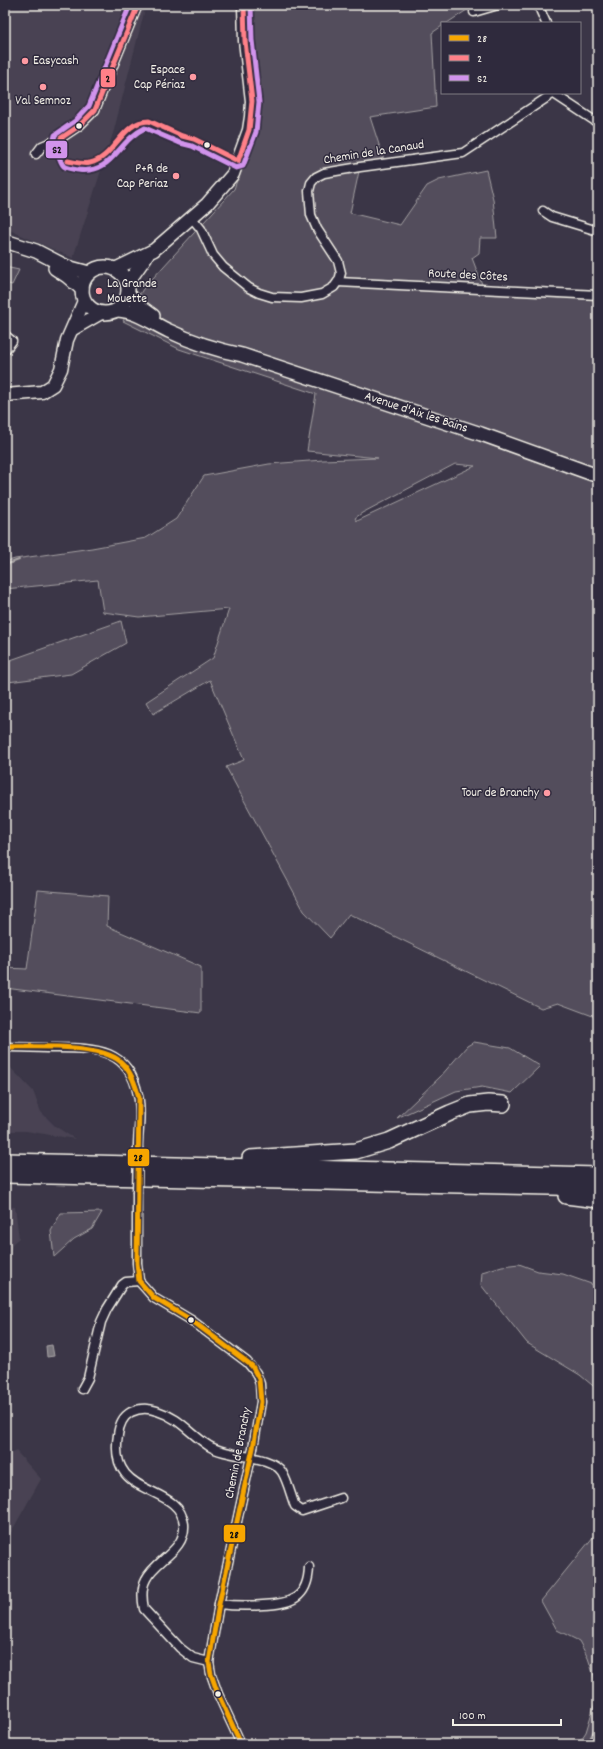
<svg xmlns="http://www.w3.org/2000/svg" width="603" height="1749" viewBox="0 0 603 1749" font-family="Dekko,sans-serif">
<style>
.built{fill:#484352}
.green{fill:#534e5c;stroke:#a4a0a2;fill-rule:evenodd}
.water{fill:#78747b;stroke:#aaa6a7}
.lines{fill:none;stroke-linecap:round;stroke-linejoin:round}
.stream{stroke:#aaa6a7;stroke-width:2}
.street-casing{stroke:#f4f1e8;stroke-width:11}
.secondary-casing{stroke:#f4f1e8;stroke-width:15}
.primary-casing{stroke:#f4f1e8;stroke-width:16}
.highway-casing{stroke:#f4f1e8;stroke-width:18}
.street{stroke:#2f2a3d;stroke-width:8}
.secondary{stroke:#2f2a3d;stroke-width:12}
.primary{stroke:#2f2a3d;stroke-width:13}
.highway{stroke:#2f2a3d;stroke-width:15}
.street-bridge-casing{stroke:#f4f1e8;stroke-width:11;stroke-linecap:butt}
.street-bridge{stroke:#2f2a3d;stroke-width:8}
.bus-1-casing{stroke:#2f2a3d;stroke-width:8}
.bus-2-casing{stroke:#2f2a3d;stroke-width:8}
.bus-3-casing{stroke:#2f2a3d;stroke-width:8}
.bus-1{stroke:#f7a600;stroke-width:5}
.bus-2{stroke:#ff8088;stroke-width:5}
.bus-3{stroke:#d193ec;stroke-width:5}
.poi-dot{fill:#ff9aa2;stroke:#2f2a3d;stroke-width:1.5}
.bus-dot{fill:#f4f1e8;stroke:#2f2a3d;stroke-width:1.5}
.labels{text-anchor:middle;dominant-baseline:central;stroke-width:3;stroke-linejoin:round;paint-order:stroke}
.poi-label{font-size:13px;fill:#f4f1e8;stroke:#2f2a3d;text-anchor:end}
.street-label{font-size:13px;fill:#f4f1e8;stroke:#2f2a3d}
.line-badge{stroke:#2f2a3d;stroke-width:1.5}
.pale-badge-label{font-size:11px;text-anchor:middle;font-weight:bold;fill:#111}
</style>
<rect width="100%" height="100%" fill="#3b3647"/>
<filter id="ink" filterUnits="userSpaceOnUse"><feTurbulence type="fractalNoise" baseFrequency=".025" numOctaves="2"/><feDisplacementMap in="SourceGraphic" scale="8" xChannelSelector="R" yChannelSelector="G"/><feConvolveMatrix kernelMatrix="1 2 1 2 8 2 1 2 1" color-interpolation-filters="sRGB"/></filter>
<g filter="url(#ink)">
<g class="built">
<path d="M 5,5 L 146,5 L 114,130 L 73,258 L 5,228 Z"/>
<path d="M 5,1062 L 33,1091 L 41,1112 L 55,1126 L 75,1139 L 26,1131 L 5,1131 Z"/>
<path d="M 5,1207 L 15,1207 L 19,1238 L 13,1243 L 5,1271 Z"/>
<path d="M 16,1451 L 41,1479 L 5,1543 L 5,1456 Z"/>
</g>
<g class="green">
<path d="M 252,5 L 482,5 L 470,8 L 447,23 L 442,23 L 442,26 L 432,33 L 436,107 L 370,117 L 384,160 L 361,162 L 350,213 L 400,225 L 427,186 L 439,180 L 486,170 L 493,199 L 497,238 L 480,238 L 479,253 L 472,258 L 485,292 L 598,299 L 598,1018 L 558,1003 L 541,1008 L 349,914 L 330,938 L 304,911 L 226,767 L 244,760 L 210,680 L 153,714 L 146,702 L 213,658 L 229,609 L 139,617 L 103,612 L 98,580 L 5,589 L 5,562 L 15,559 L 92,548 L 146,538 L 176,519 L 204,476 L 269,464 L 323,460 L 378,458 L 307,451 L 316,394 L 179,349 L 123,321 L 143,289 L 234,189 L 260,115 L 251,21 ZM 455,464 L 475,466 L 357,521 L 355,518 L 362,513 Z"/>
<path d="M 5,267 L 19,270 L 12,285 L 5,283 Z"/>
<path d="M 121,621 L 126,643 L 71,674 L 8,682 L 5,684 L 5,662 Z"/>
<path d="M 38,890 L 108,896 L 107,926 L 201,967 L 201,1013 L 5,988 L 5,968 L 27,969 Z"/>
<path d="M 474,1042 L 510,1048 L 540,1066 L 512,1093 L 482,1087 L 456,1091 L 397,1118 L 440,1077 L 467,1046 Z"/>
<path d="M 102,1212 L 92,1229 L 74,1239 L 54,1257 L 51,1231 L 61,1213 Z"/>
<path d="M 519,1264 L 538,1271 L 563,1274 L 597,1286 L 598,1390 L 580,1375 L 527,1343 L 481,1285 L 482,1272 L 502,1266 Z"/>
<path d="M 598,1531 L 598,1744 L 578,1744 L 586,1732 L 597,1696 L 594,1676 L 588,1658 L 579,1641 L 557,1630 L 541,1601 Z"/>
</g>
<path class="water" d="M 52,1345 L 54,1356 L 47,1357 L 46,1346 Z"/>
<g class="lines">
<g class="stream">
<path d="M 5,565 L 19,560"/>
<path d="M 588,1744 L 598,1721"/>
</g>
<g class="street-casing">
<g id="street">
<path d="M 538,5 L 546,23"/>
<path d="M 474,12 L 498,5"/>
<path d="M 554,94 L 598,123"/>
<path d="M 36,154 L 42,146 L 61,138 L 79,126 L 95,110 L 138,5"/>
<path d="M 543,211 L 552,217 L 598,231"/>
<path d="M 192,218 L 201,229 L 213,255 L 223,267 L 249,288 L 259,293 L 272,297 L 301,298 L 322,294 L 334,287 L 339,280 L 341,273 L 338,261 L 317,229 L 311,215 L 309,191 L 311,183 L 316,177 L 324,173 L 360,167 L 463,153 L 554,93"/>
<path d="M 338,282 L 598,295"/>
<path d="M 5,335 L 12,341 L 5,350"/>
<path d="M 5,1047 C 22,1047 40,1048 57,1048 C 96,1048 129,1049 138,1095 C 142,1111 138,1131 138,1147"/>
<path d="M 137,1193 L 137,1263 L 139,1281 L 154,1298 L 191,1320 L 247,1362 L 256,1373 L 260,1384 L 261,1402 L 253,1448 L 219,1604 L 209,1662 L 211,1674 L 218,1694 L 241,1744"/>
<path d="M 82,1389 L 88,1378 L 101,1322 L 107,1309 L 122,1285 L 126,1282 L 139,1281"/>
<path d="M 219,1604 C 234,1606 248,1606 263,1605 C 290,1604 308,1599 309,1567"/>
<path d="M 209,1662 L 193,1658 L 180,1648 L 144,1609 C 142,1599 141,1588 146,1579 C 156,1559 186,1551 184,1524 C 179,1482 107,1500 118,1435 C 119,1426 122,1417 131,1412 C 139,1408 149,1408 157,1411 C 180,1418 190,1434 209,1446 C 228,1458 271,1454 282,1472 C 288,1482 291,1496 295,1506 L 302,1511 L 341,1498"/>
</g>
</g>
<g class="secondary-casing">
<g id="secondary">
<path d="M 115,269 L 154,250 L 207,204 L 233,174 L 249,130 L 251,117 L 252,101 L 245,41 L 244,5"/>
<path d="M 127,284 L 146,257"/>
<path d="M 73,329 L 101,313"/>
<path d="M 5,395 L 42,392 L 53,385 L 61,369 L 67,340 L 84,301"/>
</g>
</g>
<g class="primary-casing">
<g id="primary">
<path d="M 5,241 L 36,251 L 67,267 L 89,273"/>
<circle cx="105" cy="290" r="23"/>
<path d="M 55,268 L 67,276 L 82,289"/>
<path d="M 128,294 L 142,308 L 153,316"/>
<path d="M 118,310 C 136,311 152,323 169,331 C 192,342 217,350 242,355 L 481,434 L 598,476"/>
</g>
</g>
<g class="highway-casing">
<g id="highway">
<path d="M 250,1158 L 356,1151 L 389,1141 L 450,1113 L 470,1105 L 488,1103 L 503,1104"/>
<path d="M 5,1161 L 598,1175"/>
<path d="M 5,1175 L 598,1188"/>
<path d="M 566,1196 L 598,1200"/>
</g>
</g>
<use href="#street" class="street"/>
<use href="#secondary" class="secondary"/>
<use href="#primary" class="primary"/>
<use href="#highway" class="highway"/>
<g class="street-bridge-casing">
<path id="street-bridge" d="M 137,1193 L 138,1147"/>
</g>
<use href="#street-bridge" class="street-bridge"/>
<g class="bus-1-casing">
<path id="bus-1" d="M 5,1047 C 33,1047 100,1043 121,1062 C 131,1071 135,1084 139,1097 L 137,1263 L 139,1281 L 154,1298 L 191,1320 L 247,1362 L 252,1366 L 259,1379 L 261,1402 L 253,1448 L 219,1604 L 209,1662 L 211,1674 L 218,1694 L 241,1744"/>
</g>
<g class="bus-2-casing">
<g id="bus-2">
<path d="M 61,138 L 79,126 L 95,110 L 138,5"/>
<path d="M 68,161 C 75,162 83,165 90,163 C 115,158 121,121 149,121 L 182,136 L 194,139 L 238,161"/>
<path d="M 238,161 L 249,130 L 252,101 L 245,41 L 244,5"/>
</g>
</g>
<g class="bus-3-casing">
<path id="bus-3" d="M 130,5 L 89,106 L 75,121 L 55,135 L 54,139 C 56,145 60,165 65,167 C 69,169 74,169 78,170 C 113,175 117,141 145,128 L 180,143 L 192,146 L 236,168 L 243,166 L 256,132 L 259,102 L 252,40 L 251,5"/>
</g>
<use href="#bus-1" class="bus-1"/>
<use href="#bus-2" class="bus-2"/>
<use href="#bus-3" class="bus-3"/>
</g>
</g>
<g class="poi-dot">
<circle cx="25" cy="61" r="4"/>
<circle cx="193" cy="77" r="4"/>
<circle cx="43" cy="87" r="4"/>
<circle cx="176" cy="176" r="4"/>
<circle cx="99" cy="291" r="4"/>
<circle cx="547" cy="793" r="4"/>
</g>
<g class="bus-dot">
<circle cx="79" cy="126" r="3.5"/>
<circle cx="207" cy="145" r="3.5"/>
<circle cx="191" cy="1320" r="3.5"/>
<circle cx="218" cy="1694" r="3.5"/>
</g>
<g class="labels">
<g class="poi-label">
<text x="33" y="61" text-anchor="start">Easycash</text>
<text x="185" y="70">Espace<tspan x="185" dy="15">Cap Périaz</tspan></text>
<text x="43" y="101" text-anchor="middle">Val Semnoz</text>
<text x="168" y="169">P+R de<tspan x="168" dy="15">Cap Periaz</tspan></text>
<text x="107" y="284" text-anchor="start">La Grande<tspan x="107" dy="15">Mouette</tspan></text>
<text x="539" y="793">Tour de Branchy</text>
</g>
<g class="street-label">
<text transform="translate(374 153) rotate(-9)">Chemin de la Canaud</text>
<text transform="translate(468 276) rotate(3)">Route des Côtes</text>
<text transform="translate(416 413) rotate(18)">Avenue d'Aix les Bains</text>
<text transform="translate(239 1453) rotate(-79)">Chemin de Branchy</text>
</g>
</g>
<g class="line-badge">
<rect x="100" y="68" width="16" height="20" rx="4" fill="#ff8088"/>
<rect x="45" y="140" width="23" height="19" rx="4" fill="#d193ec"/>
<rect x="127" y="1148" width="23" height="19" rx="4" fill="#f7a600"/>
<rect x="223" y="1524" width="23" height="19" rx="4" fill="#f7a600"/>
</g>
<g class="pale-badge-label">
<text x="108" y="82">2</text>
<text x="57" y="153">S2</text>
<text x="138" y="1161">28</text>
<text x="234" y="1538">28</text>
</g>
<rect width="603" height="1749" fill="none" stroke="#2f2a3d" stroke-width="20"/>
<rect x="10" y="10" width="583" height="1729" fill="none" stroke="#f4f1e8" stroke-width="1.5" filter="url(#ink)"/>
<rect x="441" y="22" width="140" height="72" fill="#2f2a3d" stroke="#7e7a81"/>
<rect x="449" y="35" width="20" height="6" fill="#f7a600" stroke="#7e7a81"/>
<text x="477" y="42" font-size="12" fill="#f4f1e8">28</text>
<rect x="449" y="55" width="20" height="6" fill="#ff8088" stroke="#7e7a81"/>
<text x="477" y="62" font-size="12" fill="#f4f1e8">2</text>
<rect x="449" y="75" width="20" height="6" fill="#d193ec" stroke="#7e7a81"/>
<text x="477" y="82" font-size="12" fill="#f4f1e8">S2</text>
<path d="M453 1719v6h108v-6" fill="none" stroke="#f4f1e8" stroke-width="2"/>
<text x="459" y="1719" font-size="12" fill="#f4f1e8" stroke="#2f2a3d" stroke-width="3" paint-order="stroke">100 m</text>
</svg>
